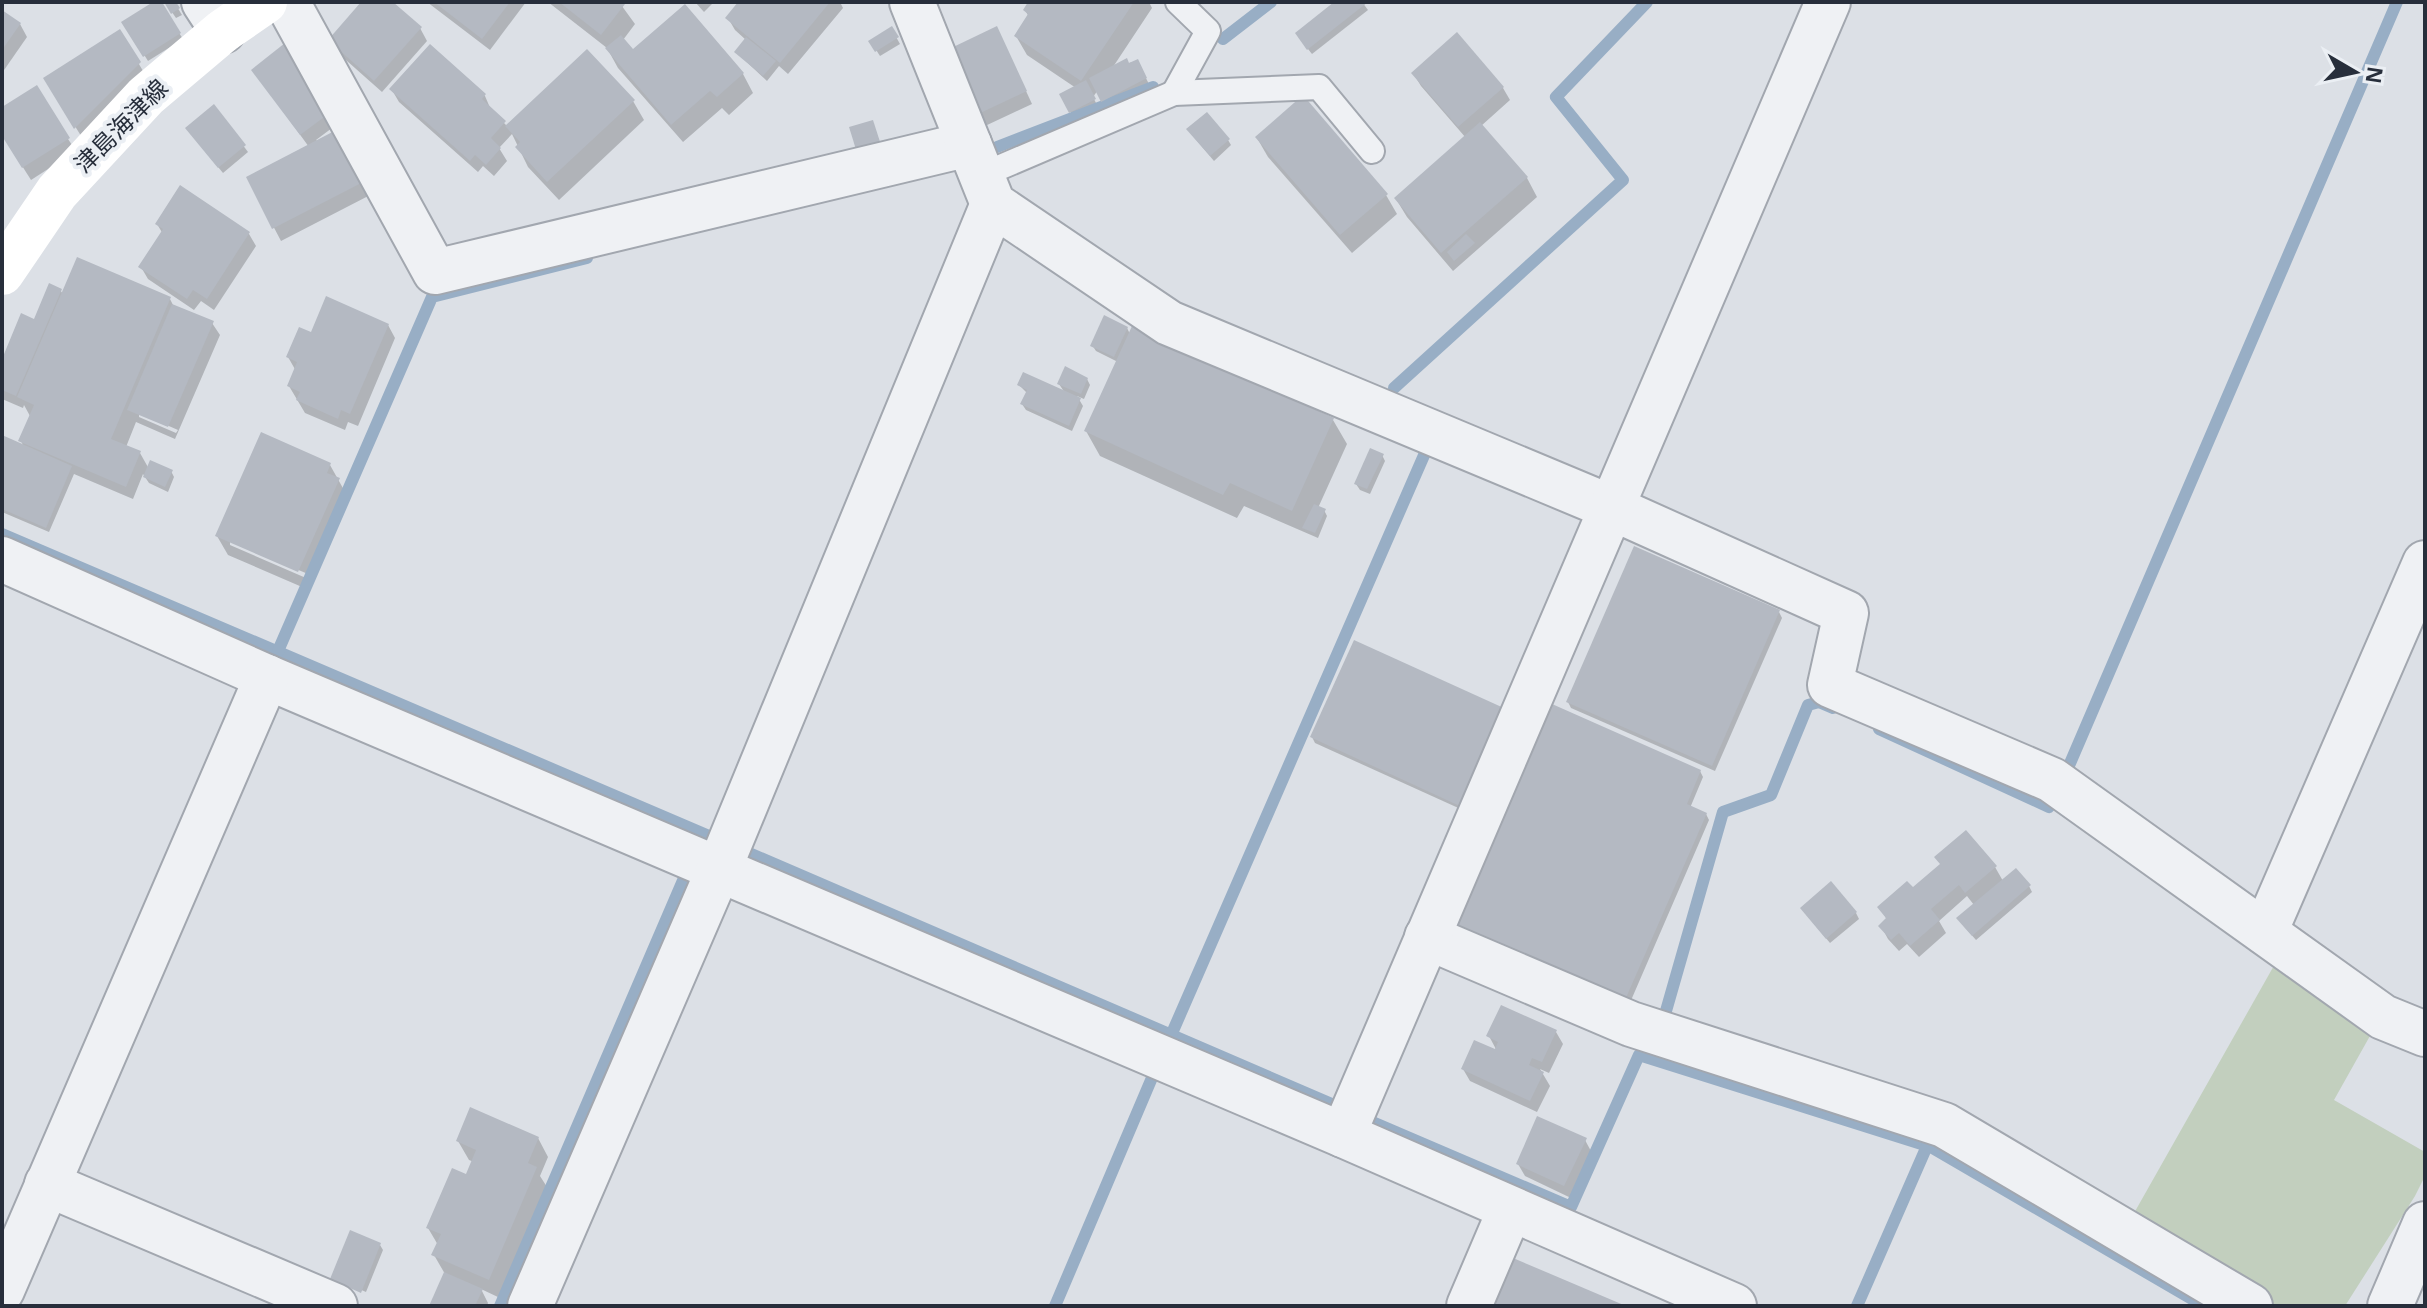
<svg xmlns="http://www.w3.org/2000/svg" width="2427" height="1308" viewBox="0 0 2427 1308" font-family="Helvetica,'Noto Sans JP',sans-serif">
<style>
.green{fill:#c2cfbe}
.shadow{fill:#0003;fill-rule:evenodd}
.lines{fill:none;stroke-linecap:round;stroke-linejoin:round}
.stream{stroke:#98aec5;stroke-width:12}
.building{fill:#b4b9c2}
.service-casing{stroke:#a2a7af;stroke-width:28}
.minor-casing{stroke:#a2a7af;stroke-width:48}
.service{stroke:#eff1f4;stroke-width:24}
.minor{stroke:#eff1f4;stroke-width:44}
.secondary{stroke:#fff;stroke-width:44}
.labels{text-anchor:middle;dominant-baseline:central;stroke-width:8;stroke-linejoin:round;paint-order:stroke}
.street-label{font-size:24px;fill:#272e3b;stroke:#ebeff4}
</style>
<rect width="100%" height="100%" fill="#dce0e6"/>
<path class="green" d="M 2280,955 L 2375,1027 L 2334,1100 L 2425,1152 L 2425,1176 L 2415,1196 L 2345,1306 L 2276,1306 L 2129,1222 Z"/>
<g class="shadow">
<path d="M 157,2 L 159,2 L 183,39 L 148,61 L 124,23 Z"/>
<path d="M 165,2 L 174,2 L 182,15 L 176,18 Z"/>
<path d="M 364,2 L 390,2 L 420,28 L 427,41 L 382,92 L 338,53 L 330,41 Z"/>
<path d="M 427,2 L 526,2 L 490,50 Z"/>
<path d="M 548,2 L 619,2 L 635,24 L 623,40 L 633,52 L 743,74 L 753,93 L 729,115 L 722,108 L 683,142 L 618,68 L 607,48 Z"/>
<path d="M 695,2 L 712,2 L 713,3 L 704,12 Z"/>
<path d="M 741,2 L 840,2 L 843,8 L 788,74 L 779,66 L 767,81 L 736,52 L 746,40 L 735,30 L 728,18 Z"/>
<path d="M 1030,2 L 1149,2 L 1152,8 L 1113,67 L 1137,61 L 1149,84 L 1106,106 L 1098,90 L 1093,97 L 1097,105 L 1074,118 L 1062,95 L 1076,88 L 1027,55 L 1016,36 L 1029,17 L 1025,10 Z"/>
<path d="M 1337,2 L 1362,2 L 1368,10 L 1312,54 L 1300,39 Z"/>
<path d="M 2,12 L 20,24 L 27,37 L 2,73 Z"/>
<path d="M 891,28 L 900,44 L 880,56 L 871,42 Z"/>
<path d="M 120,32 L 146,76 L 83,139 L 53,91 Z"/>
<path d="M 1003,41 L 1032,104 L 985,126 L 949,51 Z"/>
<path d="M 430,47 L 485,96 L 491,110 L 508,127 L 633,101 L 644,120 L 559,200 L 528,167 L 512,134 L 499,148 L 507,161 L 494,176 L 483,166 L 478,172 L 399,102 L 392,90 Z"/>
<path d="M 253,70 L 340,122 L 316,140 L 376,192 L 281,241 L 248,178 L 309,147 Z"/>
<path d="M 1413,73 L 1503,88 L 1510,100 L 1481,126 L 1527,178 L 1537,197 L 1453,271 L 1407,217 L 1396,199 L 1466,138 L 1421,86 Z"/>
<path d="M 214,107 L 248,152 L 223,173 L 191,134 Z"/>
<path d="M 2,110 L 68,139 L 76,151 L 31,180 L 2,134 Z"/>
<path d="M 1192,135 L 1228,140 L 1231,145 L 1214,161 Z"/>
<path d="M 1257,138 L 1386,195 L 1397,214 L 1352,253 L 1268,157 Z"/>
<path d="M 157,224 L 249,234 L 256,246 L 214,310 L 201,301 L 194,310 L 148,279 L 141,267 L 163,234 Z"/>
<path d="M 60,290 L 63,294 L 170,299 L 174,307 L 212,323 L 220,335 L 175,439 L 136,422 L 126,447 L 140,453 L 149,469 L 171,471 L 174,477 L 168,492 L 149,483 L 143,474 L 133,499 L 74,474 L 49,532 L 2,512 L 2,438 L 24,447 L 21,441 L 30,416 L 24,405 L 23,408 L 2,399 L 2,364 ZM 139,413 L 178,430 L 176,433 L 139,417 Z"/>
<path d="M 388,325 L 395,338 L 358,426 L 348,422 L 345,430 L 305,413 L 289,386 L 296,371 L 288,357 L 312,335 Z"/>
<path d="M 1127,328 L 1130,334 L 1333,420 L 1347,444 L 1318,508 L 1324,510 L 1327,516 L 1318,538 L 1244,506 L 1237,518 L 1100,456 L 1086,431 L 1118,362 L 1096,351 L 1092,345 Z"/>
<path d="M 1087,379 L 1090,385 L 1084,399 L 1077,396 L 1083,406 L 1072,431 L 1026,410 L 1022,404 L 1027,393 L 1019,385 L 1065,393 L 1059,384 Z"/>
<path d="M 1382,455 L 1385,461 L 1370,494 L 1360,490 L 1356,484 Z"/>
<path d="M 330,465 L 349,499 L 309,590 L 228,555 L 217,536 ZM 230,541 L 308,574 L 306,578 L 230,545 Z"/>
<path d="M 1779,612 L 1782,618 L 1715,771 L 1571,708 L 1568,702 Z"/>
<path d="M 1504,711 L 1465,811 L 1315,743 L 1312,737 Z"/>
<path d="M 1700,771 L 1703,777 L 1690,808 L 1706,814 L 1709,820 L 1629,1005 L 1460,931 Z"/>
<path d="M 1995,867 L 2003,881 L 2029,886 L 2032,892 L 1976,940 L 1962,924 L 1974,905 L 1967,896 L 1939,921 L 1946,933 L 1919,957 L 1907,944 L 1899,951 L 1888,939 L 1881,926 L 1887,920 L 1880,907 L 1912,890 Z"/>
<path d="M 1856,913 L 1859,919 L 1830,943 L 1806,914 Z"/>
<path d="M 1556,1032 L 1563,1044 L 1549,1073 L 1540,1069 L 1550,1086 L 1537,1112 L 1470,1081 L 1463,1069 L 1498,1053 L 1489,1036 Z"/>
<path d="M 538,1138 L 548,1157 L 540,1176 L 547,1187 L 500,1298 L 481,1289 L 488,1303 L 487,1306 L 432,1306 L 445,1274 L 434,1255 L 438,1245 L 428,1228 L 467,1176 L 474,1162 L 469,1160 L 458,1141 Z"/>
<path d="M 1585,1140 L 1592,1153 L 1571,1198 L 1525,1176 L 1518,1164 Z"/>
<path d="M 380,1245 L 383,1250 L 366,1292 L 334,1278 L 334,1282 L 332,1279 Z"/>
</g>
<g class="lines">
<g class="stream">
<path d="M 1223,39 L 1271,2"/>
<path d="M 997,147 L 1153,87"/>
<path d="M 1394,388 L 1623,180 L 1556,97 L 1647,2"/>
<path d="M 2,534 L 709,836"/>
<path d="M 278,651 L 432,297 L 587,258"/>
<path d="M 1879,729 L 2049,807 L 2057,796"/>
<path d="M 2068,768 L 2397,2"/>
<path d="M 742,850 L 1334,1105"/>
<path d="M 1664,1018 L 1723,812 L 1771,795 L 1808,705 L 1819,702 L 1833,708"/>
<path d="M 1169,1040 L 1425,453"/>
<path d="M 1370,1121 L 1571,1207 L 1639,1055 L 1931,1147 L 2204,1306"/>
<path d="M 500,1306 L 684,878"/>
<path d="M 1055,1306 L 1154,1073"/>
<path d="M 1857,1306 L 1927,1146"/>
</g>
</g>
<g class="building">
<path d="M 153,2 L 162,2 L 181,33 L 143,57 L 121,22 Z"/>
<path d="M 164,2 L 176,2 L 180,8 L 171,14 Z"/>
<path d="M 361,2 L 393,2 L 422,27 L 374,81 L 328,40 Z"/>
<path d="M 434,2 L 510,2 L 482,39 Z"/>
<path d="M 559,2 L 623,2 L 625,4 L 601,35 Z"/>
<path d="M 738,2 L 830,2 L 780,63 L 725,18 Z"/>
<path d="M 1028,2 L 1134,2 L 1081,81 L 1014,36 L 1028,14 L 1023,10 Z"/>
<path d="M 1334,2 L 1368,2 L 1307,50 L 1295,33 Z"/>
<path d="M 685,4 L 744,73 L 717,97 L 710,91 L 671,125 L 605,48 L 621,35 L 633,49 Z"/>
<path d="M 2,10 L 21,23 L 2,50 Z"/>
<path d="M 892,26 L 899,37 L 875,52 L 868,41 Z"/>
<path d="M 997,26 L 1027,91 L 976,115 L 947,50 Z"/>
<path d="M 120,29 L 141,62 L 74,129 L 43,78 Z"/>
<path d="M 1457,32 L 1504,87 L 1458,127 L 1411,73 Z"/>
<path d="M 746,37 L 776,61 L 763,76 L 734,52 Z"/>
<path d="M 285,43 L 335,109 L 300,135 L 251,70 Z"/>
<path d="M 430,44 L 486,94 L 482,99 L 506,121 L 491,138 L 501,148 L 486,165 L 475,155 L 470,161 L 389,89 Z"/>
<path d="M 587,49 L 635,100 L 547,182 L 515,147 L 520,142 L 505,126 Z"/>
<path d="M 1127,58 L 1129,63 L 1138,59 L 1147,78 L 1101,102 L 1089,78 Z"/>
<path d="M 1086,80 L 1096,99 L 1069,113 L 1059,94 Z"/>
<path d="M 37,85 L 70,138 L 22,168 L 2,136 L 2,107 Z"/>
<path d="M 1303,95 L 1388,194 L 1340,235 L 1255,137 Z"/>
<path d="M 214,104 L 246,145 L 218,168 L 185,128 Z"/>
<path d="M 1207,112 L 1230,139 L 1210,156 L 1186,129 Z"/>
<path d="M 873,120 L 882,148 L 858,156 L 849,127 Z"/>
<path d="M 1480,122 L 1528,177 L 1441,253 L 1394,198 Z"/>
<path d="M 344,126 L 371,178 L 272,229 L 246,177 Z"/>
<path d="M 180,185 L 250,232 L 207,299 L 193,290 L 187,299 L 138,267 L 163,229 L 155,224 Z"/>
<path d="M 1466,234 L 1475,243 L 1454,261 L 1447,252 Z"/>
<path d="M 77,257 L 171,297 L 111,439 L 141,451 L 126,487 L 18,441 L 34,405 L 17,397 Z"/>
<path d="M 49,283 L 62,289 L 16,396 L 2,390 L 2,359 L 21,313 L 34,319 Z"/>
<path d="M 326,296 L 389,324 L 350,414 L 341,410 L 338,419 L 296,400 L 300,392 L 287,386 L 297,362 L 286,357 L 299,327 L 311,332 Z"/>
<path d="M 172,304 L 214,321 L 168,427 L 127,410 Z"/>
<path d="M 1104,315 L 1128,327 L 1114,357 L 1090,346 Z"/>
<path d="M 1132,326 L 1334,418 L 1292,511 L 1230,483 L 1223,495 L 1084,431 Z"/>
<path d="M 1065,366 L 1088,378 L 1081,394 L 1057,384 Z"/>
<path d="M 1023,372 L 1081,398 L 1069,426 L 1020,404 L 1027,390 L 1017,385 Z"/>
<path d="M 261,432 L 331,463 L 327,473 L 340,478 L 298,572 L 215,536 Z"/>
<path d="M 2,435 L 72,466 L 46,528 L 2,509 Z"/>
<path d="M 1370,448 L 1384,454 L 1367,489 L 1354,484 Z"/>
<path d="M 150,460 L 173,470 L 165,487 L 143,477 Z"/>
<path d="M 1314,504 L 1326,509 L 1315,533 L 1302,528 Z"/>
<path d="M 1634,546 L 1780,610 L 1712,766 L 1566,702 Z"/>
<path d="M 1354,640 L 1506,709 L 1462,807 L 1310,737 Z"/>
<path d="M 1552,704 L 1701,770 L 1687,804 L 1707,813 L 1625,1000 L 1455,925 Z"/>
<path d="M 1966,830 L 1997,866 L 1965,893 L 1959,885 L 1931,909 L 1940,920 L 1910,946 L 1899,933 L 1891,940 L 1878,926 L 1886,918 L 1877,907 L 1907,881 L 1913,887 L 1940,864 L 1934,857 Z"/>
<path d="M 2016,868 L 2031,885 L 1972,936 L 1956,918 Z"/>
<path d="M 1831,881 L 1857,912 L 1826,939 L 1800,908 Z"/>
<path d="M 1501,1005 L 1557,1030 L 1542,1062 L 1532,1058 L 1529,1065 L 1544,1072 L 1530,1101 L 1461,1069 L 1474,1040 L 1495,1049 L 1498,1042 L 1486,1036 Z"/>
<path d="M 470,1107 L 539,1137 L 528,1163 L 537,1167 L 489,1280 L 431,1255 L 441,1234 L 426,1228 L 452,1168 L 466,1174 L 476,1150 L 456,1141 Z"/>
<path d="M 1537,1116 L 1587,1138 L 1564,1186 L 1516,1164 Z"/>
<path d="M 350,1230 L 381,1243 L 361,1293 L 330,1279 Z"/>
<path d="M 1506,1255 L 1626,1306 L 1485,1306 Z"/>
<path d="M 444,1272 L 483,1289 L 475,1306 L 429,1306 Z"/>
</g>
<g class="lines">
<g class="service-casing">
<g id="service">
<path d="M 1174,93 L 1208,31 L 1178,2"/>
<path d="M 982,175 L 1174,93 L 1319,87 L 1372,151"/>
</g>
</g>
<g class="minor-casing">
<g id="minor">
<path d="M 204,2 L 223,31"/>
<path d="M 287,2 L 435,272 L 969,144 L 993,204 L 1169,323 L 1610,507 L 1846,613 L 1830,685 L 2052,780 L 2383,1017 L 2425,1034"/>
<path d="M 912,2 L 969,144"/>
<path d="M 2,559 L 267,677 L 1343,1135 L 1734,1306"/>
<path d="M 2265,932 L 2425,563"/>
<path d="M 1427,937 L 1631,1024 L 1944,1125 L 2250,1306"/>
<path d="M 1343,1135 L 1828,2"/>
<path d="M 47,1184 L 335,1306"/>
<path d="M 2,1290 L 267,677"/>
<path d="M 530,1306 L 719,869 L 993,204"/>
<path d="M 1469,1306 L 1510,1210"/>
<path d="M 2390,1306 L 2425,1224"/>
</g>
</g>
<use href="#service" class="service"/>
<use href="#minor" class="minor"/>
<path class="secondary" d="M 2,273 L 57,192 L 146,96 L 223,31 L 265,2"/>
</g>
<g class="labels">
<g class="street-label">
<text transform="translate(121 126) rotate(-45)">津島海津線</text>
</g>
</g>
<rect width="2427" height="1308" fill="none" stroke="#272e3b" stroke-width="8"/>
<g transform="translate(2355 72) rotate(99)" stroke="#ebeff4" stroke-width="6" paint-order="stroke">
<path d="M0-6L14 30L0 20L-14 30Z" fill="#272e3b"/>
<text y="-12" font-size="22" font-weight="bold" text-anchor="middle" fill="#272e3b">N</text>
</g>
</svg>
